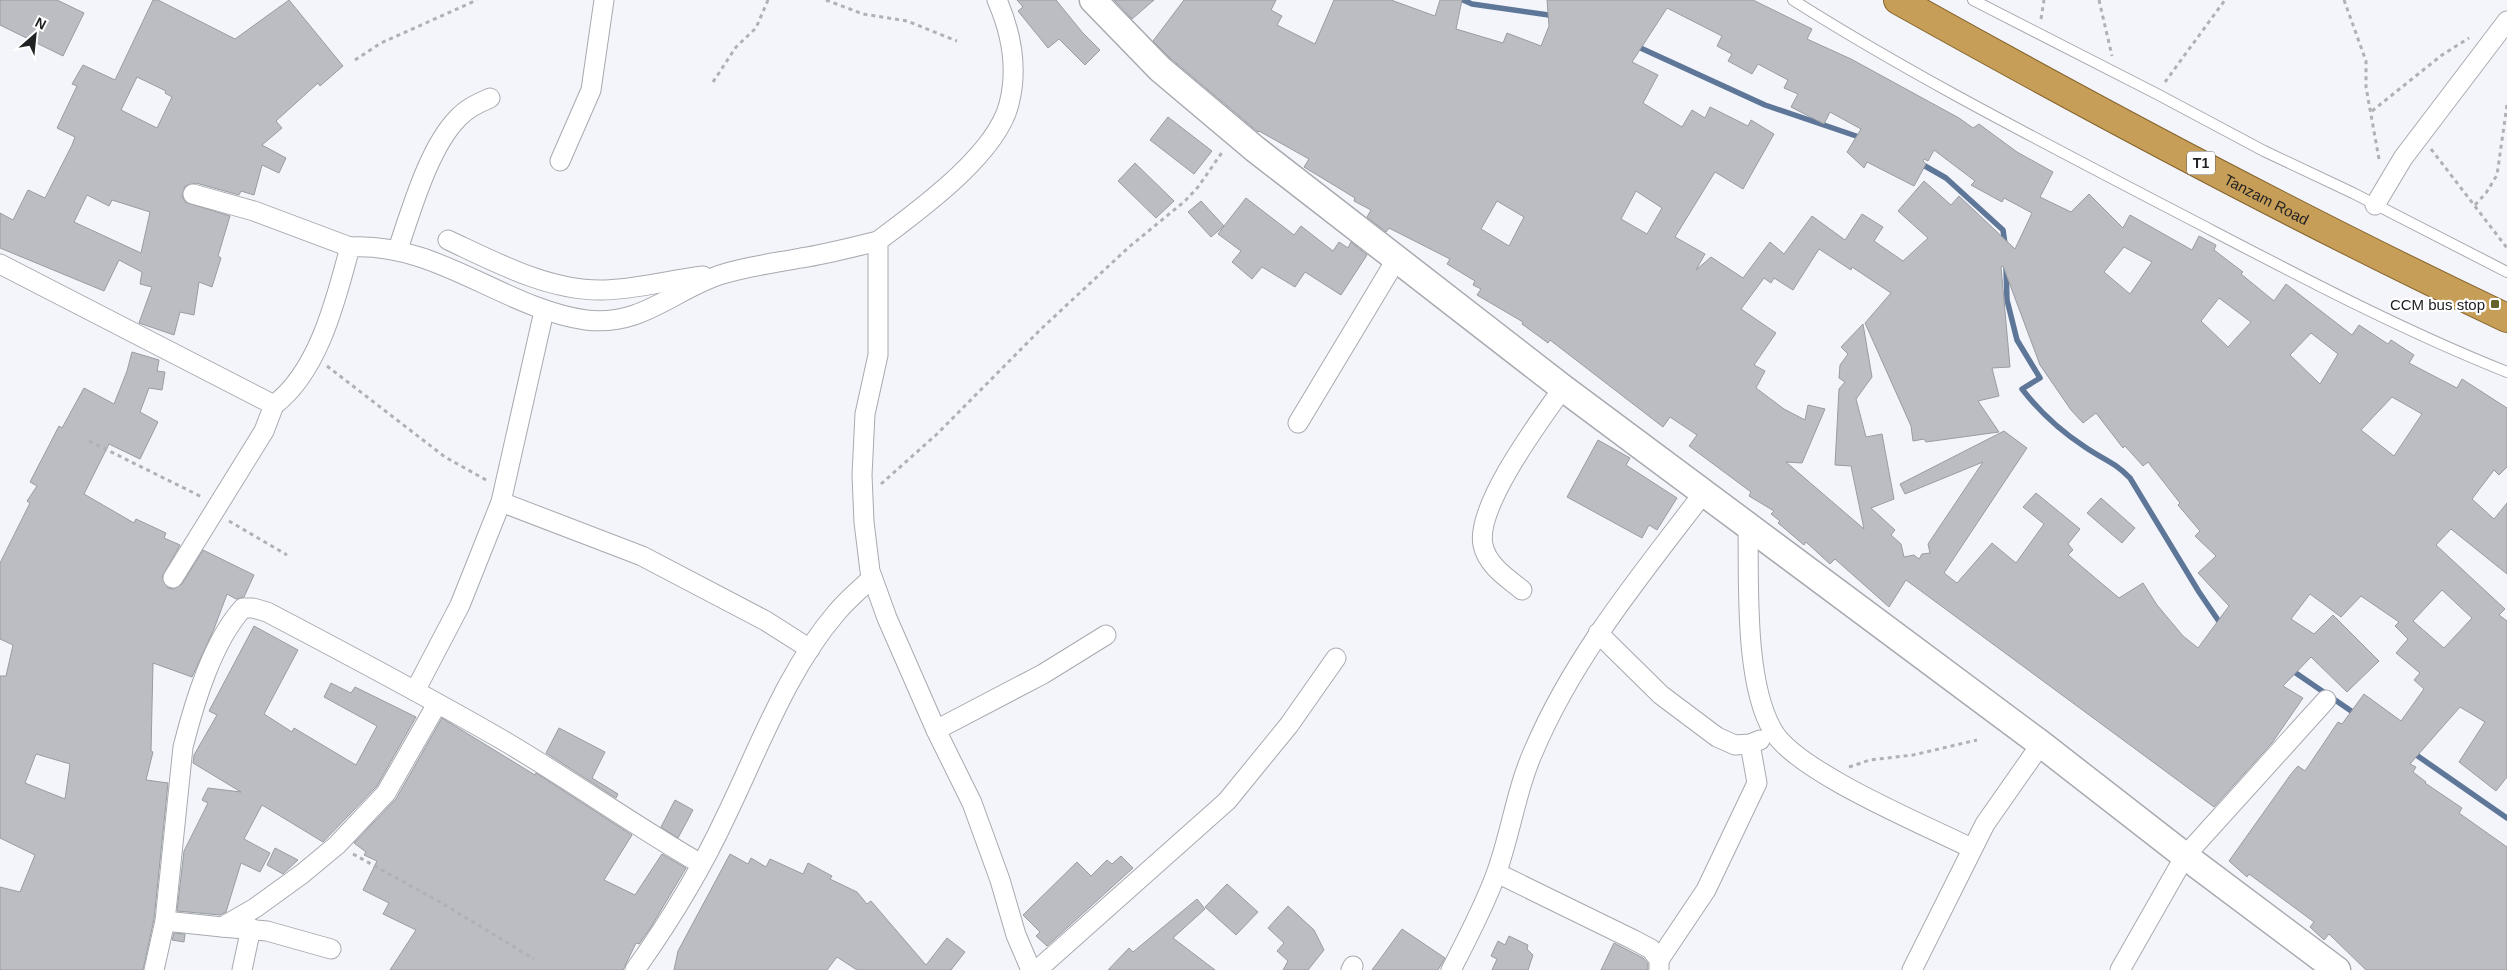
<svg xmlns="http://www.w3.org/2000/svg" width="2507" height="970" viewBox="0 0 2507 970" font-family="Arial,sans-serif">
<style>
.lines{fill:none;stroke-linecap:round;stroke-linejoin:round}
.stream{stroke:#5e7698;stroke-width:5.5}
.building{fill:#bbbdc3;stroke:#999ca1;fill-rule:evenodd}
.service-casing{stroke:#a7aaaf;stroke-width:12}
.minor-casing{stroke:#a7aaaf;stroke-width:21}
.secondary-casing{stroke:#a7aaaf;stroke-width:29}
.trunk-casing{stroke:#84632a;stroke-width:30}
.path{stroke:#afb1b5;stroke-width:3;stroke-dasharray:4 4;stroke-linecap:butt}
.service{stroke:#fff;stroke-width:10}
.minor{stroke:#fff;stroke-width:19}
.secondary{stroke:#fff;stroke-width:26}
.trunk{stroke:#c79e58;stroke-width:28}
.poi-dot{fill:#67612d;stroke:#fff;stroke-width:2}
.labels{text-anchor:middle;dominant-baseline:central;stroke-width:4.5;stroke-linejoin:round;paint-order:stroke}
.shield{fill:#fff;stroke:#646466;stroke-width:1}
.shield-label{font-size:14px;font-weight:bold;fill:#212224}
.street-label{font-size:15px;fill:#212224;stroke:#fff}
.poi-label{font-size:15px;fill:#212224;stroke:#fff;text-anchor:end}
</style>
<rect width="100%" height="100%" fill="#f3f5fb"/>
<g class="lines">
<g class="stream">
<path d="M 1463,0 L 1472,4 L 1556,16"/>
<path d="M 1634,45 L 1765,105 L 1862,138"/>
<path d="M 1918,162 L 1946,178 L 2003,230 L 2005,244"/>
<path d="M 2006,268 L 2007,300 L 2017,340 L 2040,378 L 2022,389 C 2039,411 2062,432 2085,447 C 2104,460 2113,461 2130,478 L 2199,592 L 2218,620 L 2225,625"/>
<path d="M 2290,669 L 2357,715"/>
<path d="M 2412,752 L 2507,818"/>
</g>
</g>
<g class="building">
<path d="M 0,0 L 57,0 L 84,13 L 63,56 L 0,25 Z"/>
<path d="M 153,0 L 158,0 L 235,39 L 289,0 L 343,66 L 320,86 L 318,83 L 276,121 L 282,128 L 262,145 L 286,158 L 279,173 L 262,165 L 254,195 L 241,191 L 239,195 L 196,183 L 185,186 L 182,196 L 185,202 L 230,216 L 218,256 L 221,258 L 212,287 L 199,282 L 194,315 L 180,312 L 174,335 L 139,323 L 152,287 L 140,284 L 142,272 L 119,260 L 104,291 L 0,248 L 0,213 L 13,220 L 28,190 L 45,198 L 72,145 L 75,137 L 57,128 L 77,86 L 72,84 L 83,65 L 115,80 ZM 137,77 L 166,91 L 165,93 L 172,97 L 157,128 L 121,110 ZM 87,195 L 109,206 L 112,200 L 150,212 L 141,253 L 74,222 Z"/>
<path d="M 1017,0 L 1056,0 L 1082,32 L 1100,50 L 1085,65 L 1059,39 L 1048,48 L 1018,11 L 1023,7 Z"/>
<path d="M 1114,0 L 1154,0 L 1132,19 Z"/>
<path d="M 1184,0 L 1276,0 L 1271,10 L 1282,16 L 1277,25 L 1315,44 L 1334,0 L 1391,0 L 1435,16 L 1440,0 L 1462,0 L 1456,29 L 1503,43 L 1507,33 L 1541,46 L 1549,26 L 1547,0 L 1753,0 L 1812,29 L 1807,39 L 1851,59 L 1959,118 L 1973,128 L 1979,124 L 2017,152 L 2053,172 L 2040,197 L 2071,212 L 2089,194 L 2123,228 L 2130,215 L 2192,250 L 2199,236 L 2216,245 L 2214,250 L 2243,272 L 2241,274 L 2274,301 L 2286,284 L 2352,335 L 2359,325 L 2388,344 L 2391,340 L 2414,355 L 2409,363 L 2457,388 L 2462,379 L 2507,408 L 2507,467 L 2499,475 L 2494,470 L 2472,499 L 2494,519 L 2507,503 L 2507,574 L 2451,529 L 2436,545 L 2505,609 L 2499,615 L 2507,621 L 2507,777 L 2496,791 L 2459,762 L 2485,722 L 2460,707 L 2410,764 L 2416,767 L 2413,772 L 2426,782 L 2425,783 L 2462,808 L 2459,813 L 2507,847 L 2507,970 L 2366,970 L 2329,934 L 2324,940 L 2310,927 L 2314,922 L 2249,874 L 2247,877 L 2229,861 L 2291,774 L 2298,766 L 2305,771 L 2338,722 L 2342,724 L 2364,694 L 2401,721 L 2424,689 L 2414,680 L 2420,673 L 2396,653 L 2408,639 L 2395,626 L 2399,622 L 2361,596 L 2341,617 L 2310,594 L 2291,619 L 2314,634 L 2333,615 L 2379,661 L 2347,692 L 2311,657 L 2283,686 L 2303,698 L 2272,743 L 2214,807 L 1906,580 L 1889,607 L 1835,559 L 1830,564 L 1806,542 L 1804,545 L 1778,523 L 1780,521 L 1771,514 L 1774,511 L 1749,496 L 1751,492 L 1689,446 L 1697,435 L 1670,417 L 1663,427 L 1550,340 L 1548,343 L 1522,324 L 1523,322 L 1477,295 L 1481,289 L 1473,285 L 1475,281 L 1447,264 L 1450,259 L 1389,228 L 1386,232 L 1367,217 L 1371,210 L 1354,201 L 1355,198 L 1304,167 L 1309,159 L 1259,131 L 1258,132 L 1170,58 L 1153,41 ZM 1667,8 L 1722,36 L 1717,46 L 1732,54 L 1728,61 L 1752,74 L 1758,64 L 1788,80 L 1784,88 L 1798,94 L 1791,107 L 1824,124 L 1830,112 L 1861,129 L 1847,152 L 1864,168 L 1867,162 L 1914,186 L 1926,164 L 1923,161 L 1924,159 L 1928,161 L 1934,150 L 1975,181 L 1971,185 L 2002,202 L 2004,198 L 2032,213 L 2015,249 L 1959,196 L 1951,205 L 1924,181 L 1898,211 L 1928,238 L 1903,261 L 1874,241 L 1883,227 L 1862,214 L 1845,240 L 1812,216 L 1784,254 L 1770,242 L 1743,278 L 1711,257 L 1696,270 L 1705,254 L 1675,237 L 1715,172 L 1743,189 L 1774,134 L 1751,120 L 1748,126 L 1710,107 L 1705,118 L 1692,110 L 1682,127 L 1643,103 L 1658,75 L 1632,62 ZM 1636,191 L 1662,208 L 1647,234 L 1621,219 ZM 1497,201 L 1524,217 L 1509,246 L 1481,229 ZM 2124,247 L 2152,262 L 2130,294 L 2104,272 ZM 1819,249 L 1851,270 L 1852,267 L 1891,293 L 1865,323 L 1911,426 L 1913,441 L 1924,439 L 1926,442 L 1999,432 L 1978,401 L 1999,396 L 1992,368 L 2010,367 L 2001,267 L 2003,266 L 2040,365 L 2071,410 L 2083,423 L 2096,413 L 2123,448 L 2125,446 L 2143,466 L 2148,462 L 2180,503 L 2178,505 L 2200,531 L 2195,536 L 2216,556 L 2198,573 L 2229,606 L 2198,648 L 2183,636 L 2157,605 L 2143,583 L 2119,598 L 2068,555 L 2073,550 L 2068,544 L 2080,529 L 2036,493 L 2023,507 L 2044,524 L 2016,563 L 1992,543 L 1957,583 L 1944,573 L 2027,448 L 2004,431 L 1900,484 L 1905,494 L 1983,462 L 1928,544 L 1930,553 L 1922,554 L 1919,559 L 1914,555 L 1904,557 L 1901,544 L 1891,535 L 1895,530 L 1871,508 L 1894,499 L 1882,434 L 1866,437 L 1856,399 L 1872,377 L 1863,324 L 1841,347 L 1848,354 L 1840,365 L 1839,378 L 1845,382 L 1839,389 L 1835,465 L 1851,466 L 1864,529 L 1786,462 L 1802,463 L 1825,409 L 1808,405 L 1805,420 L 1784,409 L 1756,388 L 1765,371 L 1754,365 L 1776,333 L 1741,309 L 1764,278 L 1771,283 L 1774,278 L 1793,290 ZM 2219,298 L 2251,322 L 2228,347 L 2201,321 ZM 2311,333 L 2338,354 L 2320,384 L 2290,355 ZM 2392,397 L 2422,414 L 2394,456 L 2361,430 ZM 2442,590 L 2472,618 L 2444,648 L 2413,621 Z"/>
<path d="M 1168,117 L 1212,151 L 1194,174 L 1150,140 Z"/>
<path d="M 1135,163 L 1174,201 L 1156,218 L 1118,181 Z"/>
<path d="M 1246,198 L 1294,235 L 1301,226 L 1333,251 L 1339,242 L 1348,248 L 1351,242 L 1367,255 L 1341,295 L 1305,272 L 1295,287 L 1262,267 L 1252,279 L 1232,262 L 1241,251 L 1218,234 L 1224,226 L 1211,237 L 1188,212 L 1201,201 L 1224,226 Z"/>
<path d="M 132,352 L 159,360 L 157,371 L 165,372 L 162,390 L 149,388 L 140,412 L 158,422 L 140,459 L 109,444 L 84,494 L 134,523 L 136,519 L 166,533 L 164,538 L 180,545 L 162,577 L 168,588 L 173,589 L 182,584 L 203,550 L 254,575 L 244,597 L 236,599 L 227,594 L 214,629 L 192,677 L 153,663 L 151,751 L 153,752 L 146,780 L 168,783 L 154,919 L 143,970 L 0,970 L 0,887 L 20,892 L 35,855 L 0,838 L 0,676 L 6,676 L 13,645 L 0,639 L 0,563 L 30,503 L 27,501 L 37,486 L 30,482 L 59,426 L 62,428 L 84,388 L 114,404 L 127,371 ZM 36,754 L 70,764 L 65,799 L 25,783 Z"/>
<path d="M 1598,440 L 1630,458 L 1626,465 L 1677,498 L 1657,530 L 1649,525 L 1642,538 L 1567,497 Z"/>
<path d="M 2101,498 L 2135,528 L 2122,543 L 2087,513 Z"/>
<path d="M 254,626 L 298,650 L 264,714 L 292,732 L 294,728 L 356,765 L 377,726 L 324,697 L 331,683 L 351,693 L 355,687 L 416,717 L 377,786 L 323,842 L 262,805 L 244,839 L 270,853 L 260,872 L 241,863 L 226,912 L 220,915 L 177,911 L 184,851 L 208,803 L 202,800 L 208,788 L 241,792 L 193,763 L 194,755 L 217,715 L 209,711 Z"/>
<path d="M 442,718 L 535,775 L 536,773 L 632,835 L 604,880 L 635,895 L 662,854 L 686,868 L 651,927 L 639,944 L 636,943 L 623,970 L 390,970 L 416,930 L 383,914 L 389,903 L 363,890 L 377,861 L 364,855 L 366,852 L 354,843 L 396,799 Z"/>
<path d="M 559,728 L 605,752 L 592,778 L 618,794 L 616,798 L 546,753 Z"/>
<path d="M 675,800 L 693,810 L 678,838 L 661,827 Z"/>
<path d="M 275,848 L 298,860 L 283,874 L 267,865 Z"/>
<path d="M 730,854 L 748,864 L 751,858 L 766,867 L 770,859 L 803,874 L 808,863 L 832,876 L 830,879 L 857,892 L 867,904 L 871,901 L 926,965 L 947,938 L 965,952 L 951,970 L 857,970 L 837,957 L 827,970 L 674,970 L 678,951 Z"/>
<path d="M 1121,856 L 1133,868 L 1047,946 L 1036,936 L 1040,932 L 1023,915 L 1077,862 L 1091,876 L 1107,860 L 1112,864 Z"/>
<path d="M 1227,884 L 1258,912 L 1236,935 L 1205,907 Z"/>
<path d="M 1197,899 L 1205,909 L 1173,938 L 1215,970 L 1108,970 L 1129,948 L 1133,952 Z"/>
<path d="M 1288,906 L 1314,930 L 1324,950 L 1308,970 L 1283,970 L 1288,961 L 1277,951 L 1284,943 L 1268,928 Z"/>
<path d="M 1402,929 L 1445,958 L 1438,970 L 1372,970 Z"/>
<path d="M 174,933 L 185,934 L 184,942 L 172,940 Z"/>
<path d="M 1509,936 L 1528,945 L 1527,949 L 1533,955 L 1528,970 L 1492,970 L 1497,959 L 1491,956 L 1498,941 L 1505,945 Z"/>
<path d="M 1614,943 L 1643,958 L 1648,964 L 1648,970 L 1601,970 Z"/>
</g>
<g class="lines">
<g class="service-casing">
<g id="service">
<path d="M 1793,0 C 1913,76 2039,140 2165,206 C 2277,264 2389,325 2507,372"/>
<path d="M 1973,0 L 2157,94 L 2264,151 L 2353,193 L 2507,272"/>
</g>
</g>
<g class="minor-casing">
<g id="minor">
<path d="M 997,0 C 1011,32 1018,69 1009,104 C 996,155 919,210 878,241 L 878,355 L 865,414 L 862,475 L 864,522 L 870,571 L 887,618 L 936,730 L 972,803 L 1000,880 L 1016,935 L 1031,970"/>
<path d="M 560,161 L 591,90 L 604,0"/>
<path d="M 193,194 L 254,211 L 350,247"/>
<path d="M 2375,205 L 2403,158 L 2507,21"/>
<path d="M 448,240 C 495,262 547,290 600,290 C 635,290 668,280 703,276"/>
<path d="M 398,249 C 411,211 429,147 458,118 C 467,108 479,103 490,98"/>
<path d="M 0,264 L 274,405 C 319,371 336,299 350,247 C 437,242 503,308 586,320 C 643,327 675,288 723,274 C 749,266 775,263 801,258 C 827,254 853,247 878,241"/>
<path d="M 1298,423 L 1396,260"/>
<path d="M 501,502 L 642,556 L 766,621 L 810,649"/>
<path d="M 1748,525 C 1749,582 1744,682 1773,731 C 1797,772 1925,825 1971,848"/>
<path d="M 173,578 L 264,431 L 274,405"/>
<path d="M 1522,590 C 1507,578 1487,565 1483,545 C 1475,507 1541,419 1563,388"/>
<path d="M 1598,633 L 1661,695 L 1717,737 L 1735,745 L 1750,744 L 1760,740"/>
<path d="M 415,691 L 460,605 L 501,502 L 544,311"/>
<path d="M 936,730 L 1043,674 L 1106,635"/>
<path d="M 1497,873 L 1634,940 L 1651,949 L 1659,960 L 1659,970"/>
<path d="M 165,921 L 222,927 L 255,908 L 302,874 L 337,845 L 386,793 L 437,704"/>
<path d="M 222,927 L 267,931 L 331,949"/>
<path d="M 1659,960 L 1706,890 L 1757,783 L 1750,744"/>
<path d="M 154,970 L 165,921 L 183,747 C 194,704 212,642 243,608 L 253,608 L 267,612 C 347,654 427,696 506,742 C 572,781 635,826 701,864"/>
<path d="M 242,970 L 251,928"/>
<path d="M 635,970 C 669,922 701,870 726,816 C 759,748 787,670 837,612 C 847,600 860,589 872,578"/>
<path d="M 1037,970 L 1227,801 L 1289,725 L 1336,658"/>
<path d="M 1351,970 L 1353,966"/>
<path d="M 1451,970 C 1467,939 1484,907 1496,874 C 1511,833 1516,790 1534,750 C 1575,654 1642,574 1705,491"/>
<path d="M 1912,970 L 1985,824 L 2041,744"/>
<path d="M 2120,970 L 2185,856 L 2326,700"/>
</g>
</g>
<g class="secondary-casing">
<path id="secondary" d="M 1093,0 L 1160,69 L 1255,149 L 1563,388 L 2041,744 L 2185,856 L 2337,970"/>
</g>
<g class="trunk-casing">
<g id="trunk">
<path id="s1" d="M 1898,0 C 2098,112 2300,220 2507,318"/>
</g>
</g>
<g class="path">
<path d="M 826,0 L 863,14 L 907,21 L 957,41"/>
<path d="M 2099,0 L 2112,56"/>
<path d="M 2344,0 L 2366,61 L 2366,87 L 2379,159"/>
<path d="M 2041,19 L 2044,0"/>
<path d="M 355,60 L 381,43 L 477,0"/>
<path d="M 713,82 L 736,47 L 756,28 L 768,0"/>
<path d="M 2165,82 L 2225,0"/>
<path d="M 2372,111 L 2442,55 L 2469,38"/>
<path d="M 2431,149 L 2507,248"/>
<path d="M 2475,205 L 2486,193 L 2497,175 L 2507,105"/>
<path d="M 327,366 L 445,457 L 488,481"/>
<path d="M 89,441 L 202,497"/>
<path d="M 881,484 L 937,434 L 1041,329 L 1129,247 L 1185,201 L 1198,187 L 1223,151"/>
<path d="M 229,521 L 287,555"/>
<path d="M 1849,767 L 1870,760 L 1913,755 L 1977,740"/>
<path d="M 353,854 L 440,902 L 534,959"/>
</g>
<use href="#service" class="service"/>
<use href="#minor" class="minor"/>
<use href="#secondary" class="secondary"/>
<use href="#trunk" class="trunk"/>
</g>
<rect class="poi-dot" x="2490" y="299" width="10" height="10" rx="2.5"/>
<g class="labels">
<rect class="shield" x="2187" y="151.5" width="28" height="23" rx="4"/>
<g class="shield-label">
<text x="2201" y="163">T1</text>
</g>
<g class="street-label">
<text stroke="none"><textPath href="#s1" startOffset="419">Tanzam Road</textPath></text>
</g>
<g class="poi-label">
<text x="2485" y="304">CCM bus stop</text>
</g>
</g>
<g transform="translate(35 35) rotate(27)" stroke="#ffffff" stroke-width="4" paint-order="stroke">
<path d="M0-4L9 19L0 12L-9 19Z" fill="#212224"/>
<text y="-8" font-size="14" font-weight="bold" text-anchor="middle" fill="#212224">N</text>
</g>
</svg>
